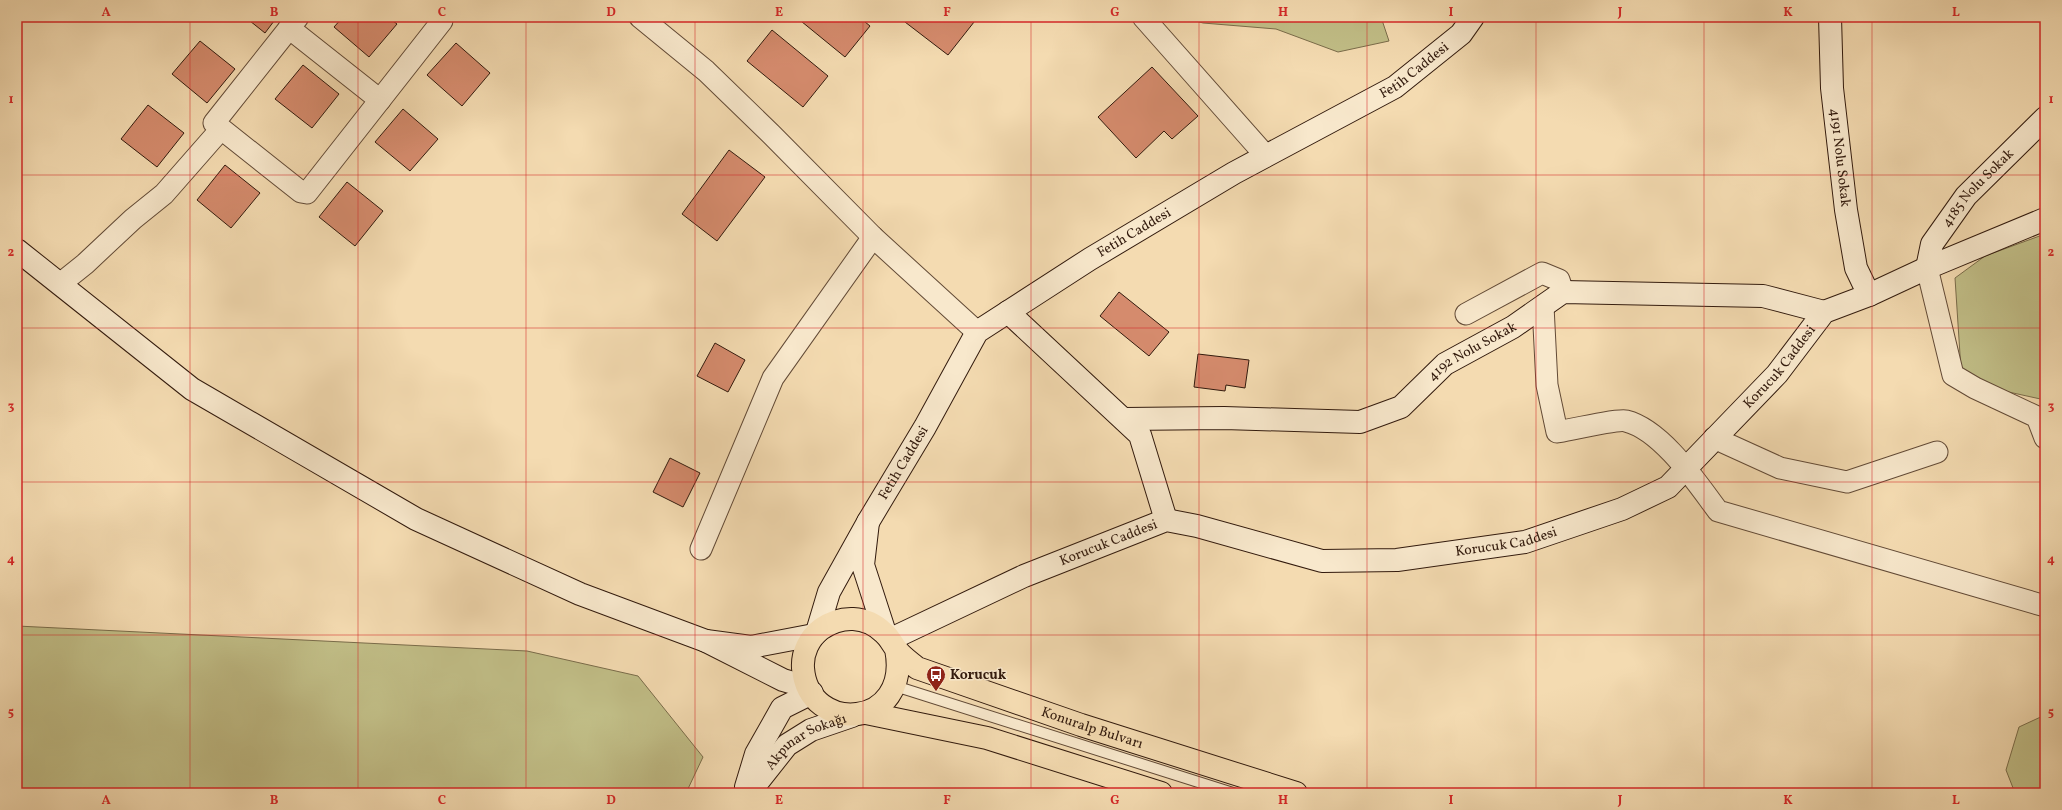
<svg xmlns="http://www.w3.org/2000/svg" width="2062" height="810" viewBox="0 0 2062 810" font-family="Vollkorn,serif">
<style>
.green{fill:#c1be87;stroke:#7a6c4a}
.building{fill:#d58b6d;stroke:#321a0d}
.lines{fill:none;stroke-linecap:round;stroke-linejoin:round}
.lane-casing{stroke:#624a36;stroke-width:12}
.street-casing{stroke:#624a36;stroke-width:23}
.secondary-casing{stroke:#321a0d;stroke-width:24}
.primary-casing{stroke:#321a0d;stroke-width:24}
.lane{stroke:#f8e8cc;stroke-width:10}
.street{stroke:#f8e8cc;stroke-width:21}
.secondary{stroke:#f8e8cc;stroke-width:22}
.primary{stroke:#f4dbb1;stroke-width:22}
.grid{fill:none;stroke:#d62828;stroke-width:1;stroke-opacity:0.55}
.labels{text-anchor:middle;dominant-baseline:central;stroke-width:3;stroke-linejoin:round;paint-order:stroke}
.street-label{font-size:14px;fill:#321a0d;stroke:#f8e8cc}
.poi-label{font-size:14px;font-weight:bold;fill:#321a0d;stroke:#f8e8cc;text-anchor:start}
.neatline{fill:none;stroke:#d62828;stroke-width:1.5}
.grid-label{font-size:13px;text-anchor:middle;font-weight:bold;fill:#d62828}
</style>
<rect width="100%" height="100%" fill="#f4dbb1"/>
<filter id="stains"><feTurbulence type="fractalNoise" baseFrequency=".005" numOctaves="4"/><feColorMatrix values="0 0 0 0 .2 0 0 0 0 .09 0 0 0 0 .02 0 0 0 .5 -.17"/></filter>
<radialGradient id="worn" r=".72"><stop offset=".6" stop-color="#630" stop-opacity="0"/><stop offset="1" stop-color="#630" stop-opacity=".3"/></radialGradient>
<g class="green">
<path d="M 1182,17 L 1381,17 L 1389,41 L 1338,52 L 1276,29 L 1203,23 Z"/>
<path d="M 2045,234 L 2045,400 L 1995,389 L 1961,370 L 1955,278 L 1985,256 Z"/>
<path d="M 17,626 L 527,651 L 638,676 L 703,757 L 686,793 L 17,793 Z"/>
<path d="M 2045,715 L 2045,793 L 2015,793 L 2006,770 L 2019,727 Z"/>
</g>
<g class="building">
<path d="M 245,17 L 277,17 L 265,33 Z"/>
<path d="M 343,17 L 388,17 L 397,24 L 369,57 L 334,27 Z"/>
<path d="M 796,17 L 859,17 L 870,26 L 845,57 Z"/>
<path d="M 909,17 L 978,17 L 948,55 L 905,22 Z"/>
<path d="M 772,30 L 828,76 L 803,107 L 747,61 Z"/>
<path d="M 200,41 L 235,69 L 207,103 L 172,74 Z"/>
<path d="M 456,43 L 490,73 L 462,106 L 427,75 Z"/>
<path d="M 303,65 L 339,94 L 312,128 L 275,99 Z"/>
<path d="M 1152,67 L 1198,116 L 1172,139 L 1164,131 L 1136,158 L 1098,117 Z"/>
<path d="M 148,105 L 184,133 L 157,167 L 121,139 Z"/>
<path d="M 403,109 L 438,139 L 410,171 L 375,142 Z"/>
<path d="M 729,150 L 765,177 L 717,241 L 682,214 Z"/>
<path d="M 225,165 L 260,193 L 231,228 L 197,200 Z"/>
<path d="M 347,182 L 383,211 L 355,246 L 319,217 Z"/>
<path d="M 1119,292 L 1169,332 L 1149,356 L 1100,316 Z"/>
<path d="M 715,343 L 745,360 L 728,392 L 697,376 Z"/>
<path d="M 1198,354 L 1249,360 L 1245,388 L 1226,385 L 1225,391 L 1194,387 Z"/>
<path d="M 670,458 L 700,473 L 683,507 L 653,492 Z"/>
</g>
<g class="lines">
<g class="lane-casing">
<path id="lane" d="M 895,686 L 1233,793"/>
</g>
<g class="street-casing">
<g id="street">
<path d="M 298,17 L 214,123 L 301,192 L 307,193 L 442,21 L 438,17"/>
<path d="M 640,17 L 706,71 L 771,134 L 873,237 L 977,332"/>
<path d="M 1143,17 L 1266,156"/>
<path d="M 289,28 L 380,100"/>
<path d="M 1927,268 L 1953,375 L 1975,388 L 2037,417 L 2045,438"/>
<path d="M 60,284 L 85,264 L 133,219 L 164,194 L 221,129"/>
<path d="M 1543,306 L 1547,385 L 1557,432 C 1569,430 1618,419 1626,421 C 1662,430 1697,483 1718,511 L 2045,606"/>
<path d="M 1466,314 L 1542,273 L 1559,280 L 1563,292"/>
<path d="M 1714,438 L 1780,468 L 1847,482 L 1937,452"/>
<path d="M 701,549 L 773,378 L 873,237"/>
</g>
</g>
<g class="secondary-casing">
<g id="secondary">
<path id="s1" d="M 1830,17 L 1832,88 L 1846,210 L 1856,268 L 1869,295"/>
<path d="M 17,250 L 192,389 L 416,519 L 580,594 L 706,641"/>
<path id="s2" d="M 1927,268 L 1932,244 L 1966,196 L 2045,118"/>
<path d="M 1008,312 L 1140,435 L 1166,520"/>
<path id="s3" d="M 1124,419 L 1224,418 L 1360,422 L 1401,407 L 1445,364 L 1513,327 L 1563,292 L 1763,296 L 1824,312"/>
<path id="s4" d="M 868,522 L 925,427 L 977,332 L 1090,259 L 1234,173 L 1395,87 L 1461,34 L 1473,17"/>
<path d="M 817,632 L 829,592 L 868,522 L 863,565 L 885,633"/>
<path id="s5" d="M 891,639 L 1024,576 L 1166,520 L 1197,526 L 1322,561 L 1397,560 L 1525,542 L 1622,509 L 1668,487 L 1777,374 L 1824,312 L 1869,295 L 1927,268 L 2045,219"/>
<path d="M 807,687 L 783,680 L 706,641 L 751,647 L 814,635"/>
<path d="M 746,787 L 756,754 L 782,708 L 812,693"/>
<path id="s6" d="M 749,793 L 787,745 L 811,730 L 852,716"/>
</g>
</g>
<g class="primary-casing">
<g id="primary">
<path id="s7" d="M 896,649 C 912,729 808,736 803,668 C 802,653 809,638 821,629 C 841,615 866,615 884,633 C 890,638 892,644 897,650 C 902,657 910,662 917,668 L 1081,725 L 1296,793"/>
<path d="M 866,713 L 987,738 L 1161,793"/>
</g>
</g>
<use href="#lane" class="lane"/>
<use href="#street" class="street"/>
<use href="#secondary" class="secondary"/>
<use href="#primary" class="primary"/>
</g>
<path class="grid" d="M 190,17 L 190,793M 358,17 L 358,793M 526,17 L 526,793M 695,17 L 695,793M 863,17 L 863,793M 1031,17 L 1031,793M 1199,17 L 1199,793M 1367,17 L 1367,793M 1536,17 L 1536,793M 1704,17 L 1704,793M 1872,17 L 1872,793M 17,175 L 2045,175M 17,328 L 2045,328M 17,482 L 2045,482M 17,635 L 2045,635"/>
<defs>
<g id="bus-pin" transform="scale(1)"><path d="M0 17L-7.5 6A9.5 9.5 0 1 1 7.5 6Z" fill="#8f2418" stroke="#f8e8cc"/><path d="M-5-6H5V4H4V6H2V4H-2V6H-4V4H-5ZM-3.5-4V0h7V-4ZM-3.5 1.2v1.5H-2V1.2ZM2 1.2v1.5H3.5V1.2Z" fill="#fff"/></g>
</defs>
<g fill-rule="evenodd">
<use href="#bus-pin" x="936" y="675"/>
</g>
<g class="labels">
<g class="street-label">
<text stroke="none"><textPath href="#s4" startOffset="729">Fetih Caddesi</textPath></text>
<text stroke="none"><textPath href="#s1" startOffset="141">4191 Nolu Sokak</textPath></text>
<text stroke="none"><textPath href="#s2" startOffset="97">4185 Nolu Sokak</textPath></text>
<text stroke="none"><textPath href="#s4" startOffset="405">Fetih Caddesi</textPath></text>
<text stroke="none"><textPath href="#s3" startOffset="371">4192 Nolu Sokak</textPath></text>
<text stroke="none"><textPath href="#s5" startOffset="983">Korucuk Caddesi</textPath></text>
<text stroke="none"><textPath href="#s4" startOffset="69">Fetih Caddesi</textPath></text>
<text stroke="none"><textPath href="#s5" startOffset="647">Korucuk Caddesi</textPath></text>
<text stroke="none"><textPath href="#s5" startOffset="238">Korucuk Caddesi</textPath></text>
<text stroke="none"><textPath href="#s7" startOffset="513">Konuralp Bulvarı</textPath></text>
<text stroke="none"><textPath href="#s6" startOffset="79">Akpınar Sokağı</textPath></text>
</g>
<g class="poi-label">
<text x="950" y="675">Korucuk</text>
</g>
</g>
<rect width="2062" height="810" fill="none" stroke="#f4dbb1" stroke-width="44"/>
<rect x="22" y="22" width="2018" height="766" class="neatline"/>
<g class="grid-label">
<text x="106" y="16">A</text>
<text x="274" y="16">B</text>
<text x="442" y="16">C</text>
<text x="611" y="16">D</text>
<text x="779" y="16">E</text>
<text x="947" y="16">F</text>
<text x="1115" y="16">G</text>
<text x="1283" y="16">H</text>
<text x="1451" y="16">I</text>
<text x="1620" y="16">J</text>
<text x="1788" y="16">K</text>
<text x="1956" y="16">L</text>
<text x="11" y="103">1</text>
<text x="2051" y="103">1</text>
<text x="11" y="256">2</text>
<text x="2051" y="256">2</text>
<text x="11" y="410">3</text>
<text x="2051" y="410">3</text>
<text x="11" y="563">4</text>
<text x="2051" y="563">4</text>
<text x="11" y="716">5</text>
<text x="2051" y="716">5</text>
<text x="106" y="804">A</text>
<text x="274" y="804">B</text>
<text x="442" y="804">C</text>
<text x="611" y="804">D</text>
<text x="779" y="804">E</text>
<text x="947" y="804">F</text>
<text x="1115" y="804">G</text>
<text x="1283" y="804">H</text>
<text x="1451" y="804">I</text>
<text x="1620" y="804">J</text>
<text x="1788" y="804">K</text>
<text x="1956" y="804">L</text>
</g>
<rect width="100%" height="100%" filter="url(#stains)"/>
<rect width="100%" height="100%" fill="url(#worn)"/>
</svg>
